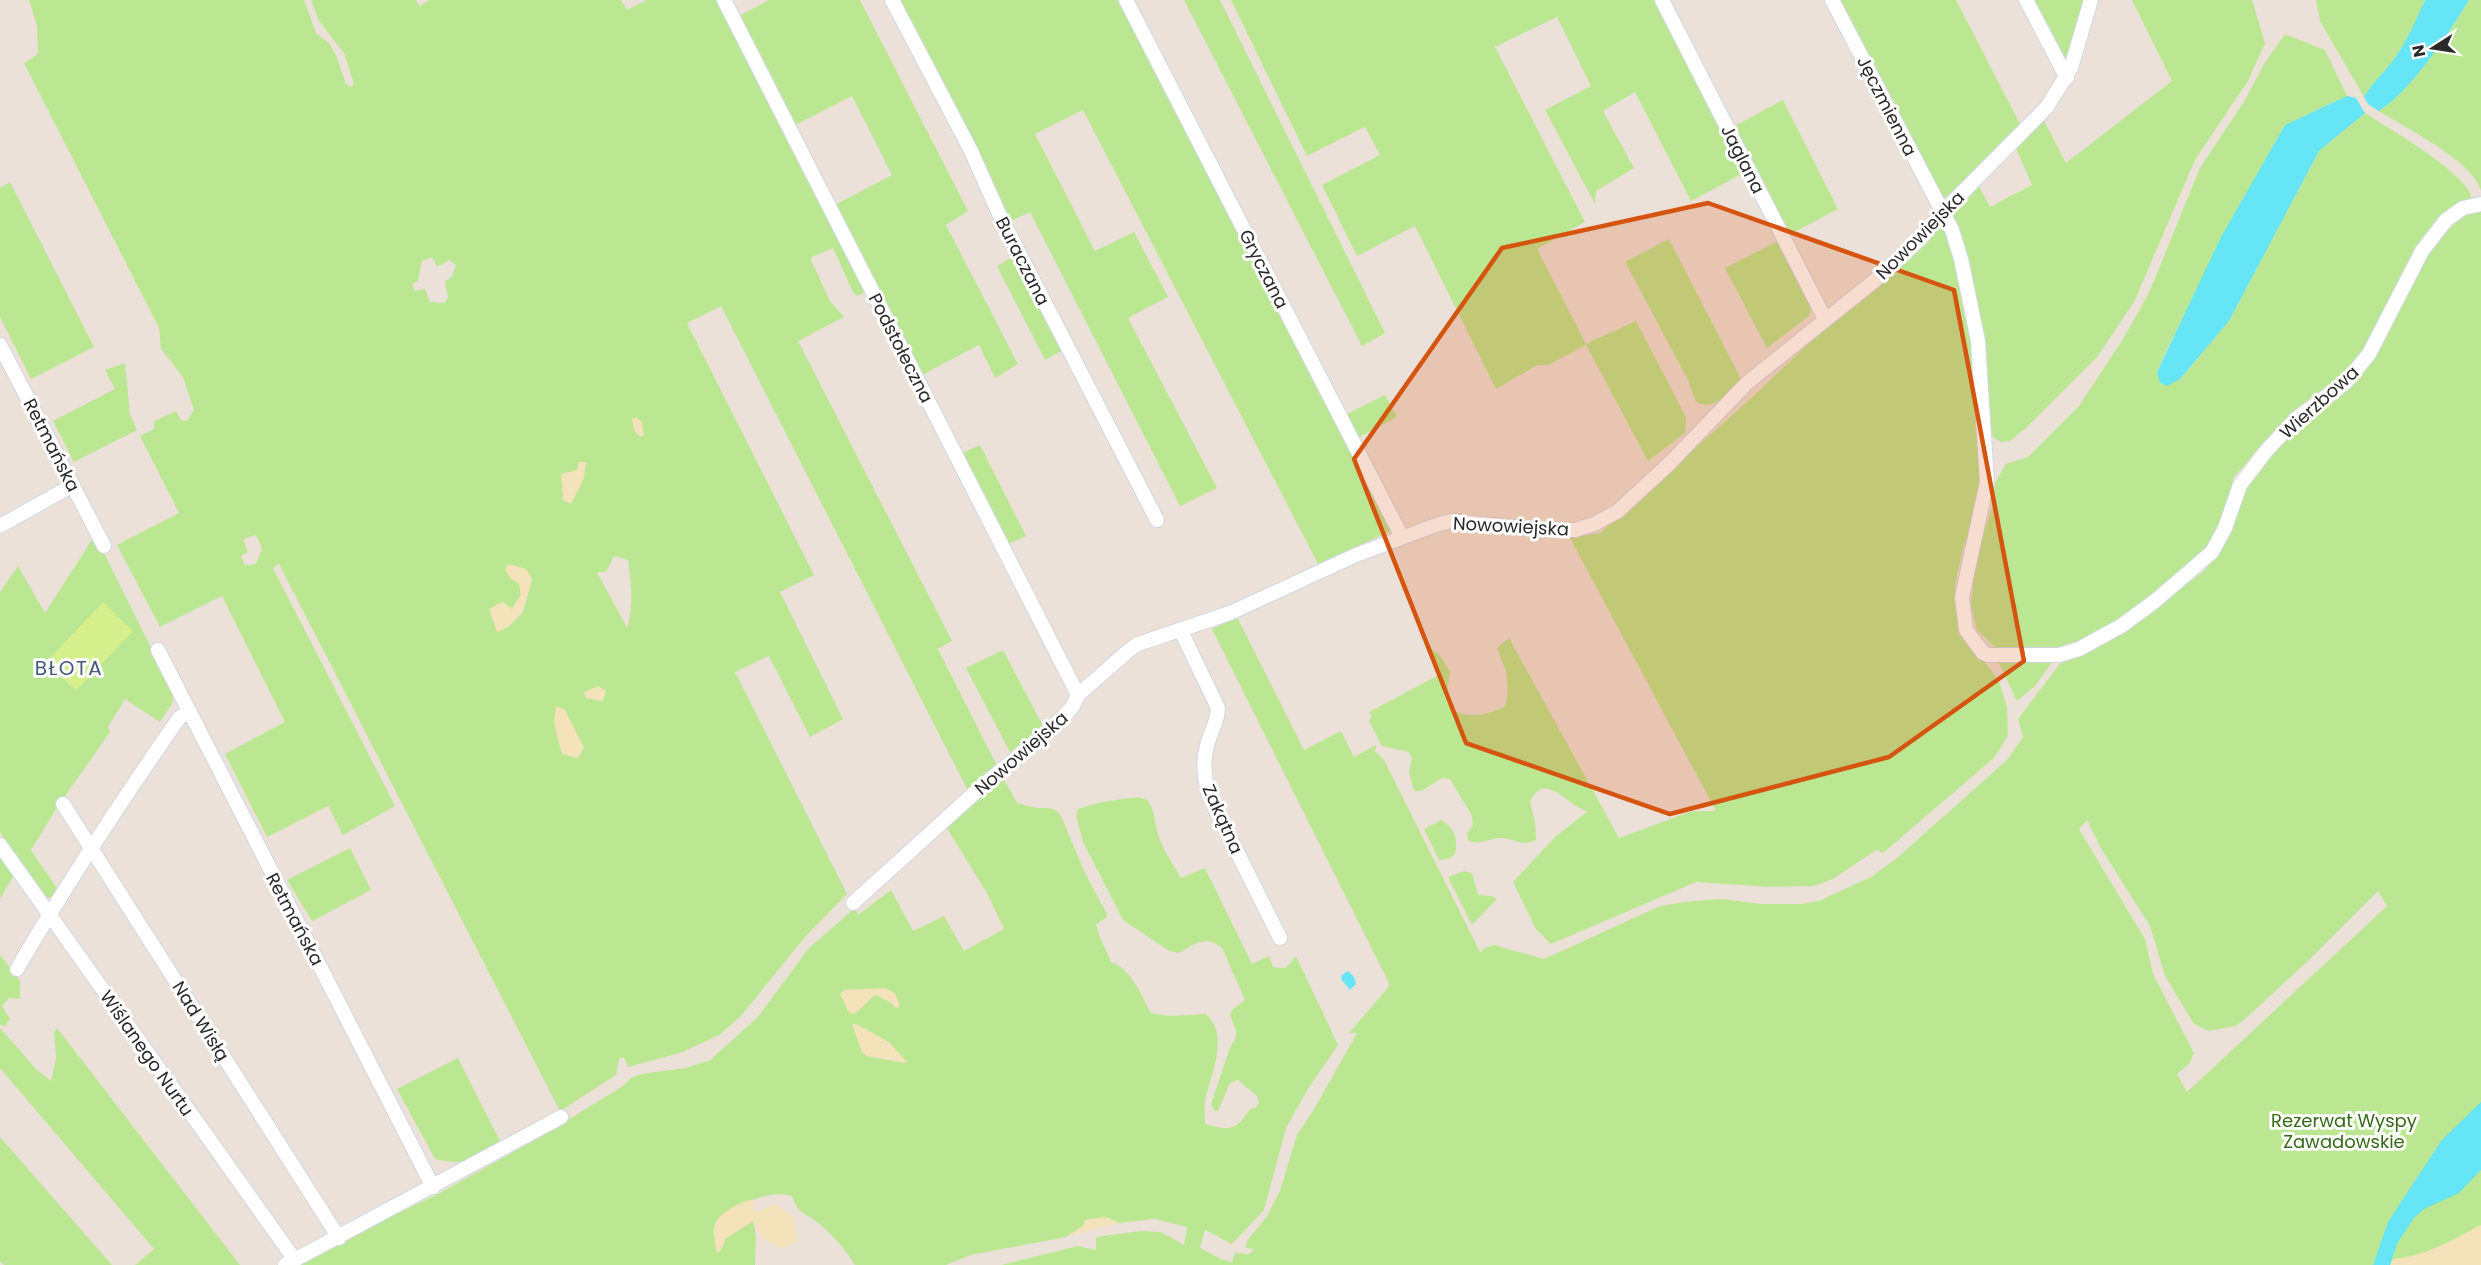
<svg xmlns="http://www.w3.org/2000/svg" width="2481" height="1265" viewBox="0 0 2481 1265" font-family="Poppins,sans-serif">
<style>
.green{fill:#bce792;fill-rule:evenodd}
.sand{fill:#f4e2ba}
.pitch{fill:#d4ef8c}
.water{fill:#65e5f6}
.lines{fill:none;stroke-linecap:round;stroke-linejoin:round}
.street-casing{stroke:#cfd6e3;stroke-width:16}
.street{stroke:#fff;stroke-width:14}
.marked{fill:#d5540f;fill-opacity:0.2;stroke:#d5540f;stroke-width:4.5;stroke-linejoin:round}
.labels{text-anchor:middle;dominant-baseline:central;stroke-width:6;stroke-linejoin:round;paint-order:stroke}
.street-label{font-size:18px;fill:#292929;stroke:#fff}
.park-label{font-size:18px;fill:#336a15;stroke:#fff}
.neighbourhood-label{font-size:20px;letter-spacing:1.5px;fill:#46587c;stroke:#fff}
</style>
<rect width="100%" height="100%" fill="#ece1d9"/>
<g class="green">
<path d="M 29,0 L 304,0 L 316,33 L 329,43 L 336,55 L 346,84 L 351,87 L 354,84 L 344,53 L 319,21 L 311,0 L 416,0 L 419,6 L 430,0 L 621,0 L 627,10 L 647,0 L 716,0 L 866,292 L 857,296 L 853,292 L 833,248 L 812,257 L 811,260 L 830,301 L 844,317 L 798,341 L 952,641 L 938,649 L 996,764 L 967,789 L 721,306 L 687,323 L 814,575 L 780,592 L 843,719 L 810,737 L 769,656 L 735,672 L 847,894 L 805,937 L 741,1016 L 719,1035 L 683,1052 L 628,1067 L 624,1057 L 619,1059 L 616,1075 L 560,1111 L 279,564 L 273,568 L 395,806 L 343,835 L 328,806 L 267,837 L 225,754 L 285,722 L 222,596 L 160,627 L 117,545 L 179,513 L 140,436 L 154,429 L 154,421 L 176,411 L 181,420 L 187,421 L 194,410 L 183,377 L 161,349 L 159,328 L 24,63 L 38,54 L 37,26 ZM 432,257 L 437,267 L 449,260 L 456,265 L 452,276 L 445,282 L 448,298 L 444,303 L 430,302 L 425,289 L 415,291 L 412,284 L 418,281 L 422,261 ZM 256,535 L 262,549 L 256,564 L 245,565 L 241,556 L 248,552 L 243,539 ZM 614,556 L 628,560 C 631,584 634,605 627,628 L 597,572 L 606,572 ZM 532,579 L 523,612 L 506,629 L 512,609 L 521,595 L 520,584 Z"/>
<path d="M 769,0 L 860,0 L 968,211 L 946,225 L 1018,364 L 995,378 L 979,345 L 922,375 L 835,205 L 892,175 L 852,96 L 795,125 L 739,16 Z"/>
<path d="M 895,0 L 1121,0 L 1393,530 L 1318,564 L 1083,110 L 1035,134 L 1095,251 L 1134,232 L 1168,297 L 1128,318 L 1217,488 L 1180,506 L 1030,212 L 1009,222 Z"/>
<path d="M 1184,0 L 1220,0 L 1385,333 L 1362,346 Z"/>
<path d="M 1231,0 L 1658,0 L 1746,172 L 1691,201 L 1635,92 L 1603,111 L 1634,168 L 1596,191 L 1595,204 L 1545,110 L 1591,86 L 1557,17 L 1495,47 L 1585,222 L 1537,249 L 1586,344 L 1636,321 L 1686,417 L 1685,433 L 1648,461 L 1586,345 L 1548,365 L 1537,365 L 1496,389 L 1415,226 L 1357,256 L 1322,185 L 1380,155 L 1365,127 L 1307,156 Z"/>
<path d="M 1838,0 L 1956,0 L 2022,128 L 1941,201 Z"/>
<path d="M 2029,0 L 2085,0 L 2066,71 Z"/>
<path d="M 2132,0 L 2252,0 L 2265,43 L 2248,81 L 2195,160 L 2135,300 L 2097,357 L 2027,427 L 2010,441 L 2001,442 L 1993,437 L 1989,421 L 1949,212 L 1978,184 L 1990,207 L 2032,185 L 2015,146 L 2043,119 L 2066,163 L 2172,81 Z"/>
<path d="M 2316,0 L 2425,0 C 2415,22 2406,44 2391,63 C 2382,75 2372,84 2364,97 L 2320,21 Z"/>
<path d="M 2469,0 L 2481,0 L 2481,190 C 2470,159 2407,129 2379,111 C 2410,92 2450,32 2469,0 Z"/>
<path d="M 2285,34 L 2325,50 L 2347,96 L 2285,125 L 2239,208 L 2166,351 L 2157,372 L 2160,383 L 2180,379 L 2229,321 L 2319,151 L 2365,113 C 2389,129 2468,173 2472,199 L 2452,207 L 2437,222 L 2371,339 L 2353,365 L 2327,391 L 2301,408 L 2257,451 L 2234,477 L 2223,519 L 2207,548 L 2138,608 L 2064,651 L 1997,649 L 1977,630 L 1971,605 L 1977,551 L 1994,503 L 1995,483 L 2006,464 L 2028,457 L 2079,406 L 2123,339 L 2149,293 L 2200,168 L 2245,100 L 2264,64 Z"/>
<path d="M 1783,100 L 1838,209 L 1787,236 L 1731,128 Z"/>
<path d="M 10,182 L 94,347 L 31,379 L 0,317 L 0,188 Z"/>
<path d="M 2481,210 L 2481,1265 L 1001,1265 L 1078,1246 L 1096,1250 L 1096,1237 L 1140,1231 L 1161,1232 L 1184,1245 L 1187,1227 L 1154,1219 L 1119,1223 L 1106,1217 L 1086,1220 L 1083,1226 L 1066,1237 L 971,1255 L 946,1265 L 855,1265 C 845,1249 832,1234 817,1222 C 803,1211 799,1215 792,1196 C 768,1189 741,1204 721,1216 L 722,1248 L 725,1239 L 753,1221 L 756,1236 L 755,1265 L 291,1265 L 438,1194 L 535,1140 L 623,1086 L 631,1078 L 641,1074 L 686,1068 L 710,1060 L 758,1017 L 809,948 L 855,908 L 858,915 L 891,890 L 913,931 L 944,916 L 964,951 L 1004,929 L 987,893 L 946,827 L 1004,779 L 1017,803 C 1023,804 1027,806 1032,807 C 1044,810 1053,804 1061,816 L 1085,873 L 1107,914 L 1106,918 L 1096,924 L 1099,935 L 1111,962 C 1132,969 1141,996 1151,1013 L 1170,1016 L 1206,1014 C 1230,1035 1211,1074 1205,1100 C 1204,1108 1205,1116 1205,1124 C 1232,1131 1235,1131 1250,1109 L 1255,1108 L 1259,1103 L 1257,1096 L 1238,1080 L 1230,1083 L 1218,1111 L 1215,1111 L 1211,1104 L 1229,1050 L 1236,1037 L 1236,1030 L 1230,1015 L 1232,1010 L 1245,1000 L 1222,948 C 1206,935 1195,943 1180,953 L 1169,951 L 1123,920 L 1083,842 L 1076,816 L 1078,809 C 1088,805 1139,793 1147,800 C 1154,807 1154,818 1156,827 C 1160,845 1171,861 1181,878 L 1205,868 L 1252,964 L 1269,956 L 1273,967 L 1286,968 L 1296,956 L 1338,1045 L 1309,1087 L 1286,1128 L 1264,1210 L 1232,1244 L 1205,1230 L 1200,1248 L 1221,1259 L 1232,1262 L 1235,1253 L 1249,1254 L 1254,1249 L 1246,1248 L 1247,1241 L 1267,1216 L 1280,1191 L 1297,1135 L 1313,1111 L 1357,1033 L 1349,1033 L 1390,985 L 1212,629 L 1237,617 L 1304,750 L 1341,731 L 1354,757 L 1376,745 L 1375,751 L 1384,760 L 1480,952 L 1486,947 L 1494,945 L 1544,959 L 1660,906 L 1685,902 L 1721,899 L 1762,904 L 1801,904 L 1819,901 L 1871,877 L 1897,858 L 2007,760 L 2023,737 L 2018,719 L 2064,658 L 2074,659 L 2093,648 L 2159,606 L 2205,570 L 2223,545 L 2238,513 L 2247,486 L 2263,463 L 2308,418 L 2338,399 L 2352,385 L 2429,251 L 2463,215 ZM 2087,820 L 2102,850 L 2150,926 L 2165,976 L 2194,1024 L 2209,1031 L 2236,1026 L 2245,1019 L 2310,959 L 2378,891 L 2387,906 L 2187,1092 L 2177,1074 L 2189,1064 L 2194,1053 L 2153,974 L 2145,939 L 2079,829 ZM 859,1041 L 905,1063 L 867,1056 L 862,1052 Z"/>
<path d="M 1942,222 L 1953,241 L 1974,347 L 1982,494 L 1962,552 L 1955,586 L 1959,629 L 1999,681 L 2007,707 L 2008,735 L 1995,757 L 1883,853 L 1876,850 L 1833,879 L 1814,886 L 1770,887 L 1696,882 L 1551,944 L 1536,929 L 1513,882 L 1555,837 L 1588,811 C 1568,808 1545,768 1530,802 L 1535,822 L 1536,840 C 1522,847 1516,839 1502,838 C 1490,837 1479,847 1468,840 L 1467,833 L 1473,825 L 1472,816 L 1450,779 L 1442,778 L 1421,791 L 1414,791 L 1409,772 L 1412,758 L 1409,752 L 1382,746 L 1369,721 L 1372,716 L 1369,712 L 1439,675 L 1426,648 L 1430,648 L 1439,654 L 1450,671 L 1447,693 L 1454,711 C 1471,718 1490,715 1505,706 L 1508,693 L 1506,671 L 1497,648 L 1509,638 L 1619,838 L 1692,811 L 1716,811 L 1570,538 L 1600,533 L 1748,401 L 1825,328 L 1872,292 Z"/>
<path d="M 1669,239 L 1741,379 C 1728,392 1715,412 1696,402 L 1687,378 L 1625,262 Z"/>
<path d="M 1780,240 L 1812,305 L 1809,316 L 1767,348 L 1725,268 Z"/>
<path d="M 1017,255 L 1065,349 L 1045,360 L 997,266 Z"/>
<path d="M 125,363 L 130,415 L 137,430 L 74,462 L 53,421 L 115,389 L 105,370 Z"/>
<path d="M 1385,395 L 1397,417 L 1356,439 L 1343,416 Z"/>
<path d="M 980,445 L 1026,536 L 1008,544 L 960,454 Z"/>
<path d="M 93,538 L 98,548 L 101,547 L 172,690 L 173,702 L 160,722 L 125,699 L 108,727 L 110,732 L 58,806 L 31,850 L 59,891 L 54,897 L 46,898 L 0,832 L 0,592 L 18,566 L 45,613 Z"/>
<path d="M 1003,650 L 1043,726 L 1026,746 L 1011,754 L 966,668 Z"/>
<path d="M 2055,658 L 2035,686 L 2017,701 L 1997,659 Z"/>
<path d="M 1441,820 C 1455,828 1458,839 1455,854 L 1449,859 L 1439,860 L 1424,829 Z"/>
<path d="M 350,848 L 371,890 L 312,921 L 287,880 Z"/>
<path d="M 0,856 L 14,875 L 0,899 Z"/>
<path d="M 1464,871 L 1472,873 L 1478,895 L 1491,896 L 1497,899 L 1472,925 L 1448,877 Z"/>
<path d="M 0,955 L 20,981 L 20,999 L 9,998 L 2,1006 L 10,1019 L 5,1027 L 0,1024 Z"/>
<path d="M 0,1028 L 37,1070 L 51,1081 L 56,1058 L 54,1033 L 57,1028 L 240,1265 L 135,1265 L 154,1249 L 0,1068 Z"/>
<path d="M 458,1058 L 500,1141 L 500,1145 C 475,1159 465,1166 435,1159 L 397,1089 Z"/>
<path d="M 0,1137 L 112,1265 L 4,1265 L 0,1261 Z"/>
</g>
<g class="sand">
<path d="M 636,417 L 642,422 L 644,435 L 640,437 L 634,430 L 632,419 Z"/>
<path d="M 579,462 L 586,462 L 584,478 L 571,504 L 563,500 L 561,474 L 577,470 Z"/>
<path d="M 508,564 L 526,569 L 532,579 C 526,601 521,624 497,632 L 489,609 L 503,602 L 512,609 L 521,595 L 519,584 L 512,580 L 505,570 Z"/>
<path d="M 598,686 L 606,691 L 603,701 L 586,698 L 584,692 Z"/>
<path d="M 556,706 L 565,710 L 584,748 L 578,758 L 562,754 L 554,723 Z"/>
<path d="M 885,988 L 895,993 L 900,1006 L 896,1008 L 890,1002 L 876,995 C 866,1000 862,1011 852,1014 L 848,1011 L 840,994 L 844,990 Z"/>
<path d="M 852,1024 L 858,1025 L 889,1042 L 907,1062 L 905,1063 L 886,1058 L 867,1056 L 862,1052 Z"/>
<path d="M 754,1199 L 754,1213 L 774,1204 L 793,1216 L 797,1232 L 795,1243 L 781,1248 L 763,1239 L 753,1221 L 725,1239 L 722,1248 L 717,1254 C 716,1246 713,1237 714,1230 C 714,1214 740,1202 754,1199 Z"/>
<path d="M 1106,1217 L 1119,1223 L 1066,1237 L 1083,1226 L 1086,1220 Z"/>
<path d="M 2481,1225 L 2481,1265 L 2390,1265 L 2393,1259 C 2426,1256 2452,1240 2481,1225 Z"/>
</g>
<path class="pitch" d="M 103,602 L 133,631 L 76,691 L 46,662 Z"/>
<g class="water">
<path d="M 2425,0 L 2469,0 C 2448,34 2413,89 2379,111 L 2368,104 L 2364,97 C 2372,83 2382,75 2391,63 C 2406,44 2415,22 2425,0 Z"/>
<path d="M 2347,96 L 2356,98 L 2365,113 L 2319,151 L 2229,321 L 2180,379 L 2167,386 L 2160,383 L 2157,372 L 2221,237 L 2285,125 Z"/>
<path d="M 1348,971 L 1354,977 L 1356,984 L 1350,990 L 1341,979 L 1342,975 Z"/>
<path d="M 2481,1102 L 2481,1170 L 2459,1193 L 2424,1209 L 2414,1218 L 2397,1244 L 2390,1265 L 2373,1265 L 2388,1222 L 2441,1141 Z"/>
</g>
<g class="lines">
<g class="street-casing">
<g id="street">
<path d="M 724,0 L 1078,695"/>
<path d="M 892,0 L 971,151 L 1000,216 L 1157,520"/>
<path d="M 1126,0 L 1402,537"/>
<path d="M 1662,0 L 1825,319"/>
<path d="M 1832,0 L 1952,230 L 1961,259 L 1978,341 L 1987,482 L 1962,597 L 1966,630 L 1983,653 L 1989,655 L 2059,655 L 2079,649 L 2121,626 L 2155,601 L 2212,552 L 2225,528 L 2240,485 L 2266,451 L 2297,418 L 2346,382 L 2369,354 L 2422,251 L 2446,220 L 2463,208 L 2481,204"/>
<path d="M 2026,0 L 2067,78"/>
<path d="M 0,345 L 104,546"/>
<path d="M 0,526 L 73,485"/>
<path d="M 1181,631 L 1218,708 C 1218,718 1214,726 1210,736 C 1202,758 1203,776 1210,798 L 1280,938"/>
<path d="M 158,650 L 433,1187"/>
<path d="M 63,804 L 339,1238"/>
<path d="M 0,845 L 295,1260"/>
<path d="M 853,903 L 980,788 L 1058,723 L 1073,706 L 1078,695 L 1128,651 L 1138,644 L 1230,613 L 1356,555 L 1436,525 L 1451,521 L 1543,530 L 1575,530 L 1594,524 L 1618,511 L 1670,463 L 1748,382 L 1873,282 L 1920,239 L 1942,213 L 2047,107 L 2071,68 L 2091,0"/>
<path d="M 17,969 C 67,883 122,800 179,718 L 189,712"/>
<path d="M 285,1265 L 561,1117"/>
</g>
</g>
<use href="#street" class="street"/>
</g>
<path class="marked" d="M 1708,203 L 1954,290 L 2024,661 L 1889,757 L 1670,814 L 1466,743 L 1354,459 L 1502,248 Z"/>
<g class="labels">
<g class="street-label">
<text transform="translate(1887 106) rotate(63)">Jęczmienna</text>
<text transform="translate(1743 159) rotate(63)">Jaglana</text>
<text transform="translate(1920 235) rotate(-45)">Nowowiejska</text>
<text transform="translate(1023 261) rotate(63)">Buraczana</text>
<text transform="translate(1264 269) rotate(63)">Gryczana</text>
<text transform="translate(901 348) rotate(63)">Podstołeczna</text>
<text transform="translate(2319 402) rotate(-42)">Wierzbowa</text>
<text transform="translate(52 445) rotate(63)">Retmańska</text>
<text transform="translate(1511 526) rotate(3)">Nowowiejska</text>
<text transform="translate(1021 753) rotate(-41)">Nowowiejska</text>
<text transform="translate(1223 819) rotate(66)">Zakątna</text>
<text transform="translate(295 919) rotate(62)">Retmańska</text>
<text transform="translate(201 1021) rotate(58)">Nad Wisłą</text>
<text transform="translate(147 1053) rotate(55)">Wiślanego Nurtu</text>
</g>
<g class="park-label">
<text x="2344" y="1120">Rezerwat Wyspy<tspan x="2344" dy="21">Zawadowskie</tspan></text>
</g>
<g class="neighbourhood-label">
<text x="69" y="668">BŁOTA</text>
</g>
</g>
<g transform="translate(2433 48) rotate(258)" stroke="#ffffff" stroke-width="4.5" paint-order="stroke">
<path d="M0-4.5L10 22L0 15L-10 22Z" fill="#292929"/>
<text y="-9" font-size="16" font-weight="bold" text-anchor="middle" fill="#292929">N</text>
</g>
</svg>
